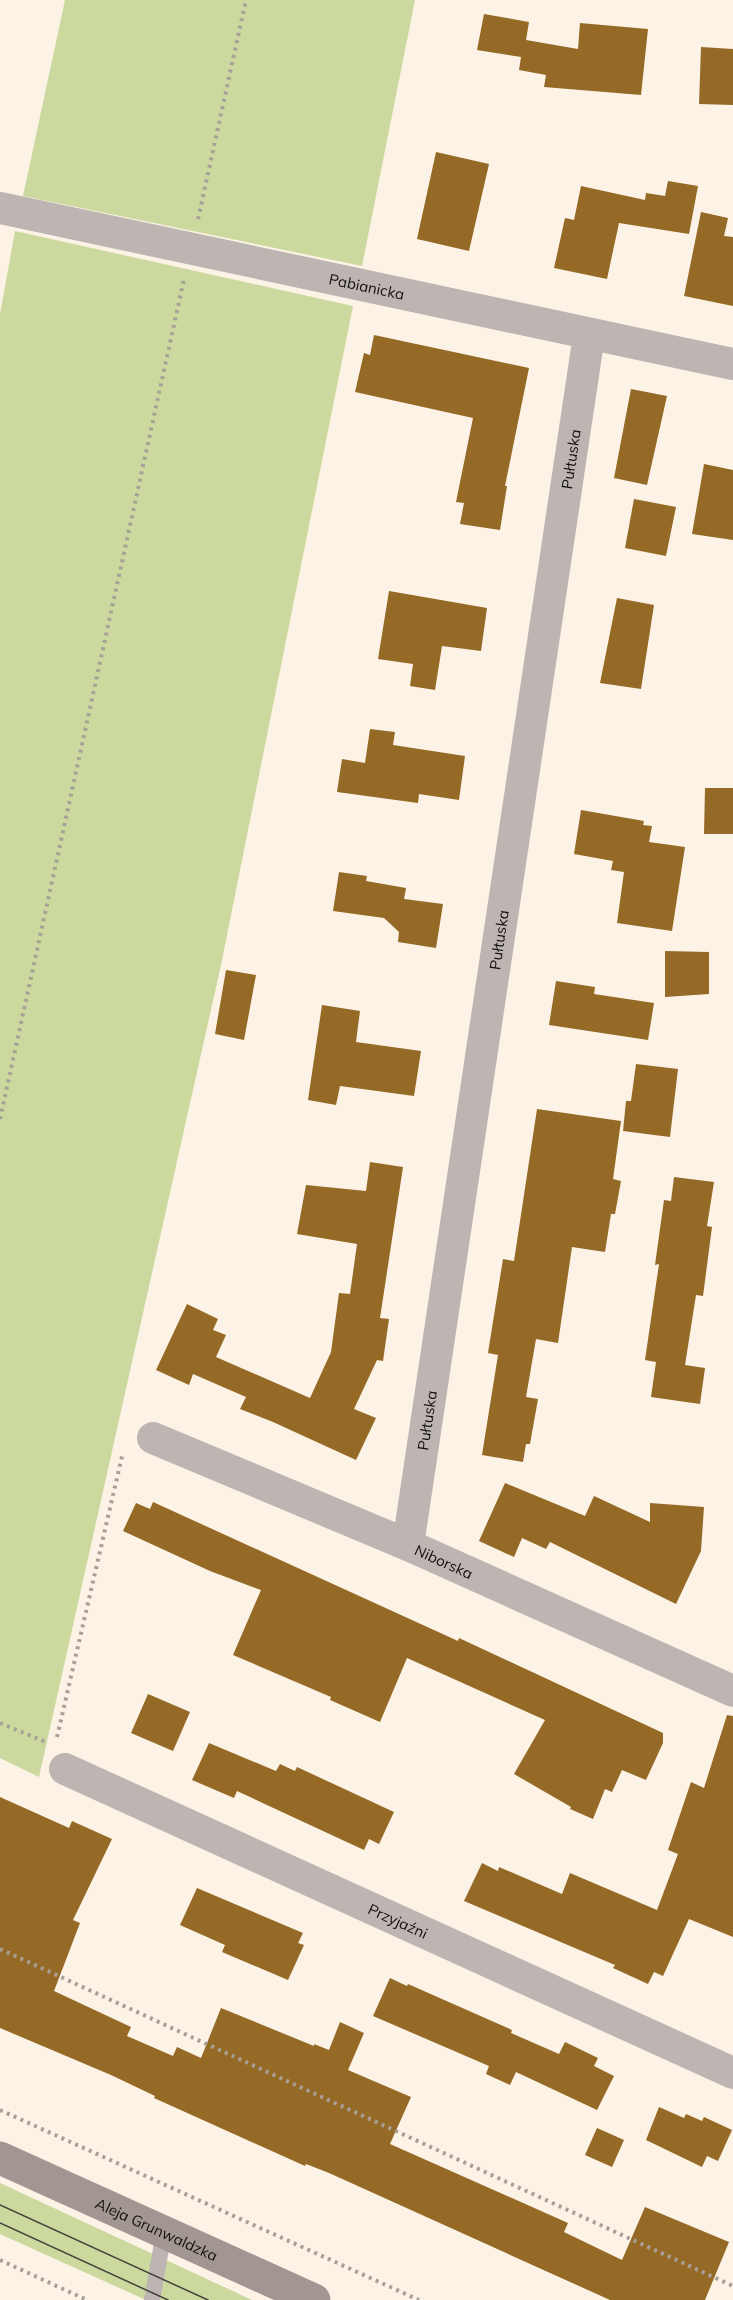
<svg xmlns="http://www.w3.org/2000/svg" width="733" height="2300" viewBox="0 0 733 2300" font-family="Mulish,sans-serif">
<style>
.green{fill:#cbd99f}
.building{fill:#956a26}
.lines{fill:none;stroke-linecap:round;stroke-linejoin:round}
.path{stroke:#a8a096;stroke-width:4;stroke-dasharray:3 4.5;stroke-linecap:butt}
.service{stroke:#bcb5b2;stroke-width:16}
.minor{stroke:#bcb5b2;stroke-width:32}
.secondary{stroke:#a19692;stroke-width:33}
.tram{stroke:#46413b;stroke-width:1.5}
.labels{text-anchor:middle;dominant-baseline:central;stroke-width:6;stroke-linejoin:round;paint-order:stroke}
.street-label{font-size:15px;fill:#14100c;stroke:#fff}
</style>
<rect width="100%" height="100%" fill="#fcf2e5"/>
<g class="green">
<path d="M 65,0 L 415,0 L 362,266 L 23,196 Z"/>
<path d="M 15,231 L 353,306 L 221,965 L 39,1777 L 0,1758 L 0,314 Z"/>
<path d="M 0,2183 L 252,2300 L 146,2300 L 0,2234 Z"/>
</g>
<g class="building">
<path d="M 484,14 L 529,22 L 526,40 L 578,49 L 580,23 L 648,29 L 641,95 L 544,87 L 546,75 L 519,70 L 521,57 L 477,50 Z"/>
<path d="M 701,47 L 733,49 L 733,105 L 699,104 Z"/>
<path d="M 436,152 L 489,164 L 469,251 L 417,239 Z"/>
<path d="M 668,181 L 698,186 L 689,234 L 619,223 L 607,279 L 554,268 L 565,218 L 574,220 L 581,186 L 645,200 L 646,193 L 665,196 Z"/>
<path d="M 701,212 L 728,218 L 724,236 L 733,237 L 733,306 L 684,296 Z"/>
<path d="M 374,335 L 529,368 L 505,486 L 507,486 L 500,530 L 460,524 L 464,503 L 456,502 L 473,418 L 355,392 L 364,353 L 370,355 Z"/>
<path d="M 631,389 L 667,396 L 647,485 L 614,478 Z"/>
<path d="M 704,464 L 733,470 L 733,540 L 692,534 Z"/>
<path d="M 634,499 L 676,507 L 666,556 L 625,548 Z"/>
<path d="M 389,591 L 487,608 L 481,651 L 442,646 L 435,690 L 410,686 L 413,664 L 378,659 Z"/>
<path d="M 617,598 L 654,605 L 641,689 L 600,683 Z"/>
<path d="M 370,729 L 395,732 L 393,745 L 465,756 L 459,800 L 419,794 L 418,803 L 337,792 L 342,759 L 365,763 Z"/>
<path d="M 705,788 L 733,788 L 733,834 L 704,834 Z"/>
<path d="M 581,810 L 644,821 L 643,825 L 652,826 L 649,842 L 685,847 L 672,931 L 617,923 L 624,872 L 611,870 L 613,861 L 574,854 Z"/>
<path d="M 339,872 L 367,876 L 366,881 L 406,888 L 404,899 L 443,904 L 436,948 L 398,942 L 399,932 L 384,918 L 333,911 Z"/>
<path d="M 665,951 L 709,952 L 709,994 L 665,997 Z"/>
<path d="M 226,970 L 256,975 L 244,1040 L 215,1034 Z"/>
<path d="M 556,981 L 595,987 L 594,994 L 654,1003 L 648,1040 L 549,1025 Z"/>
<path d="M 322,1005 L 360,1011 L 356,1042 L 421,1051 L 414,1096 L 340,1086 L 336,1105 L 308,1100 Z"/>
<path d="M 636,1064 L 678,1069 L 670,1137 L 623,1131 L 626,1101 L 631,1101 Z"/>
<path d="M 537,1109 L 621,1121 L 613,1179 L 621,1181 L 615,1214 L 611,1214 L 605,1252 L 572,1247 L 558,1343 L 536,1339 L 526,1397 L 538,1399 L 530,1444 L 526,1444 L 523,1462 L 482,1455 L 498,1355 L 488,1353 L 503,1259 L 514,1261 Z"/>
<path d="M 370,1162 L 403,1167 L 380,1318 L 389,1319 L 383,1361 L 377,1360 L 354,1409 L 376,1418 L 356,1460 L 273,1422 L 240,1409 L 246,1397 L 193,1374 L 189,1385 L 156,1370 L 187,1304 L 218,1319 L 213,1330 L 226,1335 L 216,1357 L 310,1398 L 331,1352 L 339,1293 L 350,1294 L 357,1244 L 297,1234 L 306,1185 L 366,1191 Z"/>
<path d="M 674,1177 L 714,1182 L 707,1226 L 712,1227 L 703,1296 L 696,1295 L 685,1365 L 705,1368 L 700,1404 L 651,1397 L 656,1362 L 645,1360 L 659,1264 L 655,1265 L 664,1200 L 671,1201 Z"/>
<path d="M 505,1483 L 585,1516 L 594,1496 L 650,1522 L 650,1503 L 704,1507 L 701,1551 L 676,1604 L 550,1542 L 546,1549 L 522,1538 L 514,1557 L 479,1541 Z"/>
<path d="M 153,1502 L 458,1641 L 459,1638 L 663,1733 L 663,1743 L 646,1780 L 622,1770 L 612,1792 L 605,1789 L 593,1819 L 570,1809 L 571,1807 L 514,1774 L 545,1720 L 407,1658 L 380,1722 L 330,1700 L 331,1697 L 233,1655 L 261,1590 L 210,1571 L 123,1531 L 136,1503 L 150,1509 Z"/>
<path d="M 148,1694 L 190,1712 L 173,1751 L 131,1733 Z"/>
<path d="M 727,1715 L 733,1716 L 733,1937 L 689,1919 L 663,1976 L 654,1972 L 648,1984 L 613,1968 L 615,1965 L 464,1901 L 482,1863 L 498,1871 L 499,1867 L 562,1894 L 570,1873 L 657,1910 L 678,1854 L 668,1850 L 691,1782 L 704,1788 Z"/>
<path d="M 209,1743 L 276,1771 L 280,1764 L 295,1771 L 297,1767 L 394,1812 L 379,1844 L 369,1839 L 364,1850 L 237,1791 L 234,1798 L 192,1780 Z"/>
<path d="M 0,1797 L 69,1828 L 72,1821 L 112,1839 L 73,1920 L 80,1923 L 54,1991 L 131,2027 L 127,2036 L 173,2056 L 177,2047 L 201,2058 L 221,2008 L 314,2046 L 314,2044 L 329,2050 L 340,2022 L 364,2033 L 348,2070 L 411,2097 L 390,2144 L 568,2223 L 564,2232 L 622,2260 L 645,2207 L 729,2242 L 705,2300 L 610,2300 L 329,2173 L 306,2164 L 305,2166 L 154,2098 L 155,2096 L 111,2075 L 0,2028 Z"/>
<path d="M 197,1888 L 303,1933 L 298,1943 L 304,1945 L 288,1980 L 222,1952 L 225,1945 L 180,1925 Z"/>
<path d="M 390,1978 L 407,1986 L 408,1984 L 512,2030 L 511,2033 L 559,2054 L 565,2042 L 598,2058 L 594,2066 L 614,2076 L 597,2110 L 516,2072 L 510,2085 L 486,2074 L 489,2066 L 373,2016 Z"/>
<path d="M 659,2107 L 684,2118 L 686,2114 L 702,2121 L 704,2117 L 732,2130 L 718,2161 L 707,2156 L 702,2167 L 646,2140 Z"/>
<path d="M 597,2128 L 624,2140 L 612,2167 L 585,2155 Z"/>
</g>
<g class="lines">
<g class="path">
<path d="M 198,219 L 246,0"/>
<path d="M 0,1119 L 184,279"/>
<path d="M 0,1723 L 46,1742"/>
<path d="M 57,1737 L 123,1452"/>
<path d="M 0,1949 L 733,2286"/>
<path d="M 0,2110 L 419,2300"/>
<path d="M 0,2260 L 87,2300"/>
</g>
<path class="service" d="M 152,2300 L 164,2232"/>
<g class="minor">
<path id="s1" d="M 0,208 L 733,364"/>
<path id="s2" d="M 153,1438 L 408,1545 L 733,1691"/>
<path id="s3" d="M 408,1545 L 589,335"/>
<path id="s4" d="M 65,1769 L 733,2073"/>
</g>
<path class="secondary" id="s5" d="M 0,2158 L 314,2300"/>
<g class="tram">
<path d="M 0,2205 L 208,2300"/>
<path d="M 0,2223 L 168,2300"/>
</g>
</g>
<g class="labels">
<g class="street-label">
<text stroke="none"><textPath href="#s1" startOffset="375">Pabianicka</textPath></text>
<text stroke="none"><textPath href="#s3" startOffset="1098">Pułtuska</textPath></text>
<text stroke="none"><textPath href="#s3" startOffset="612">Pułtuska</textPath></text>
<text stroke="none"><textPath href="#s3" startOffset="126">Pułtuska</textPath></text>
<text stroke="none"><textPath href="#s2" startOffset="316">Niborska</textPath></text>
<text stroke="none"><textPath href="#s4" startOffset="366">Przyjaźni</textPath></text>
<text stroke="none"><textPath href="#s5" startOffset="172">Aleja Grunwaldzka</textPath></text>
</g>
</g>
</svg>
